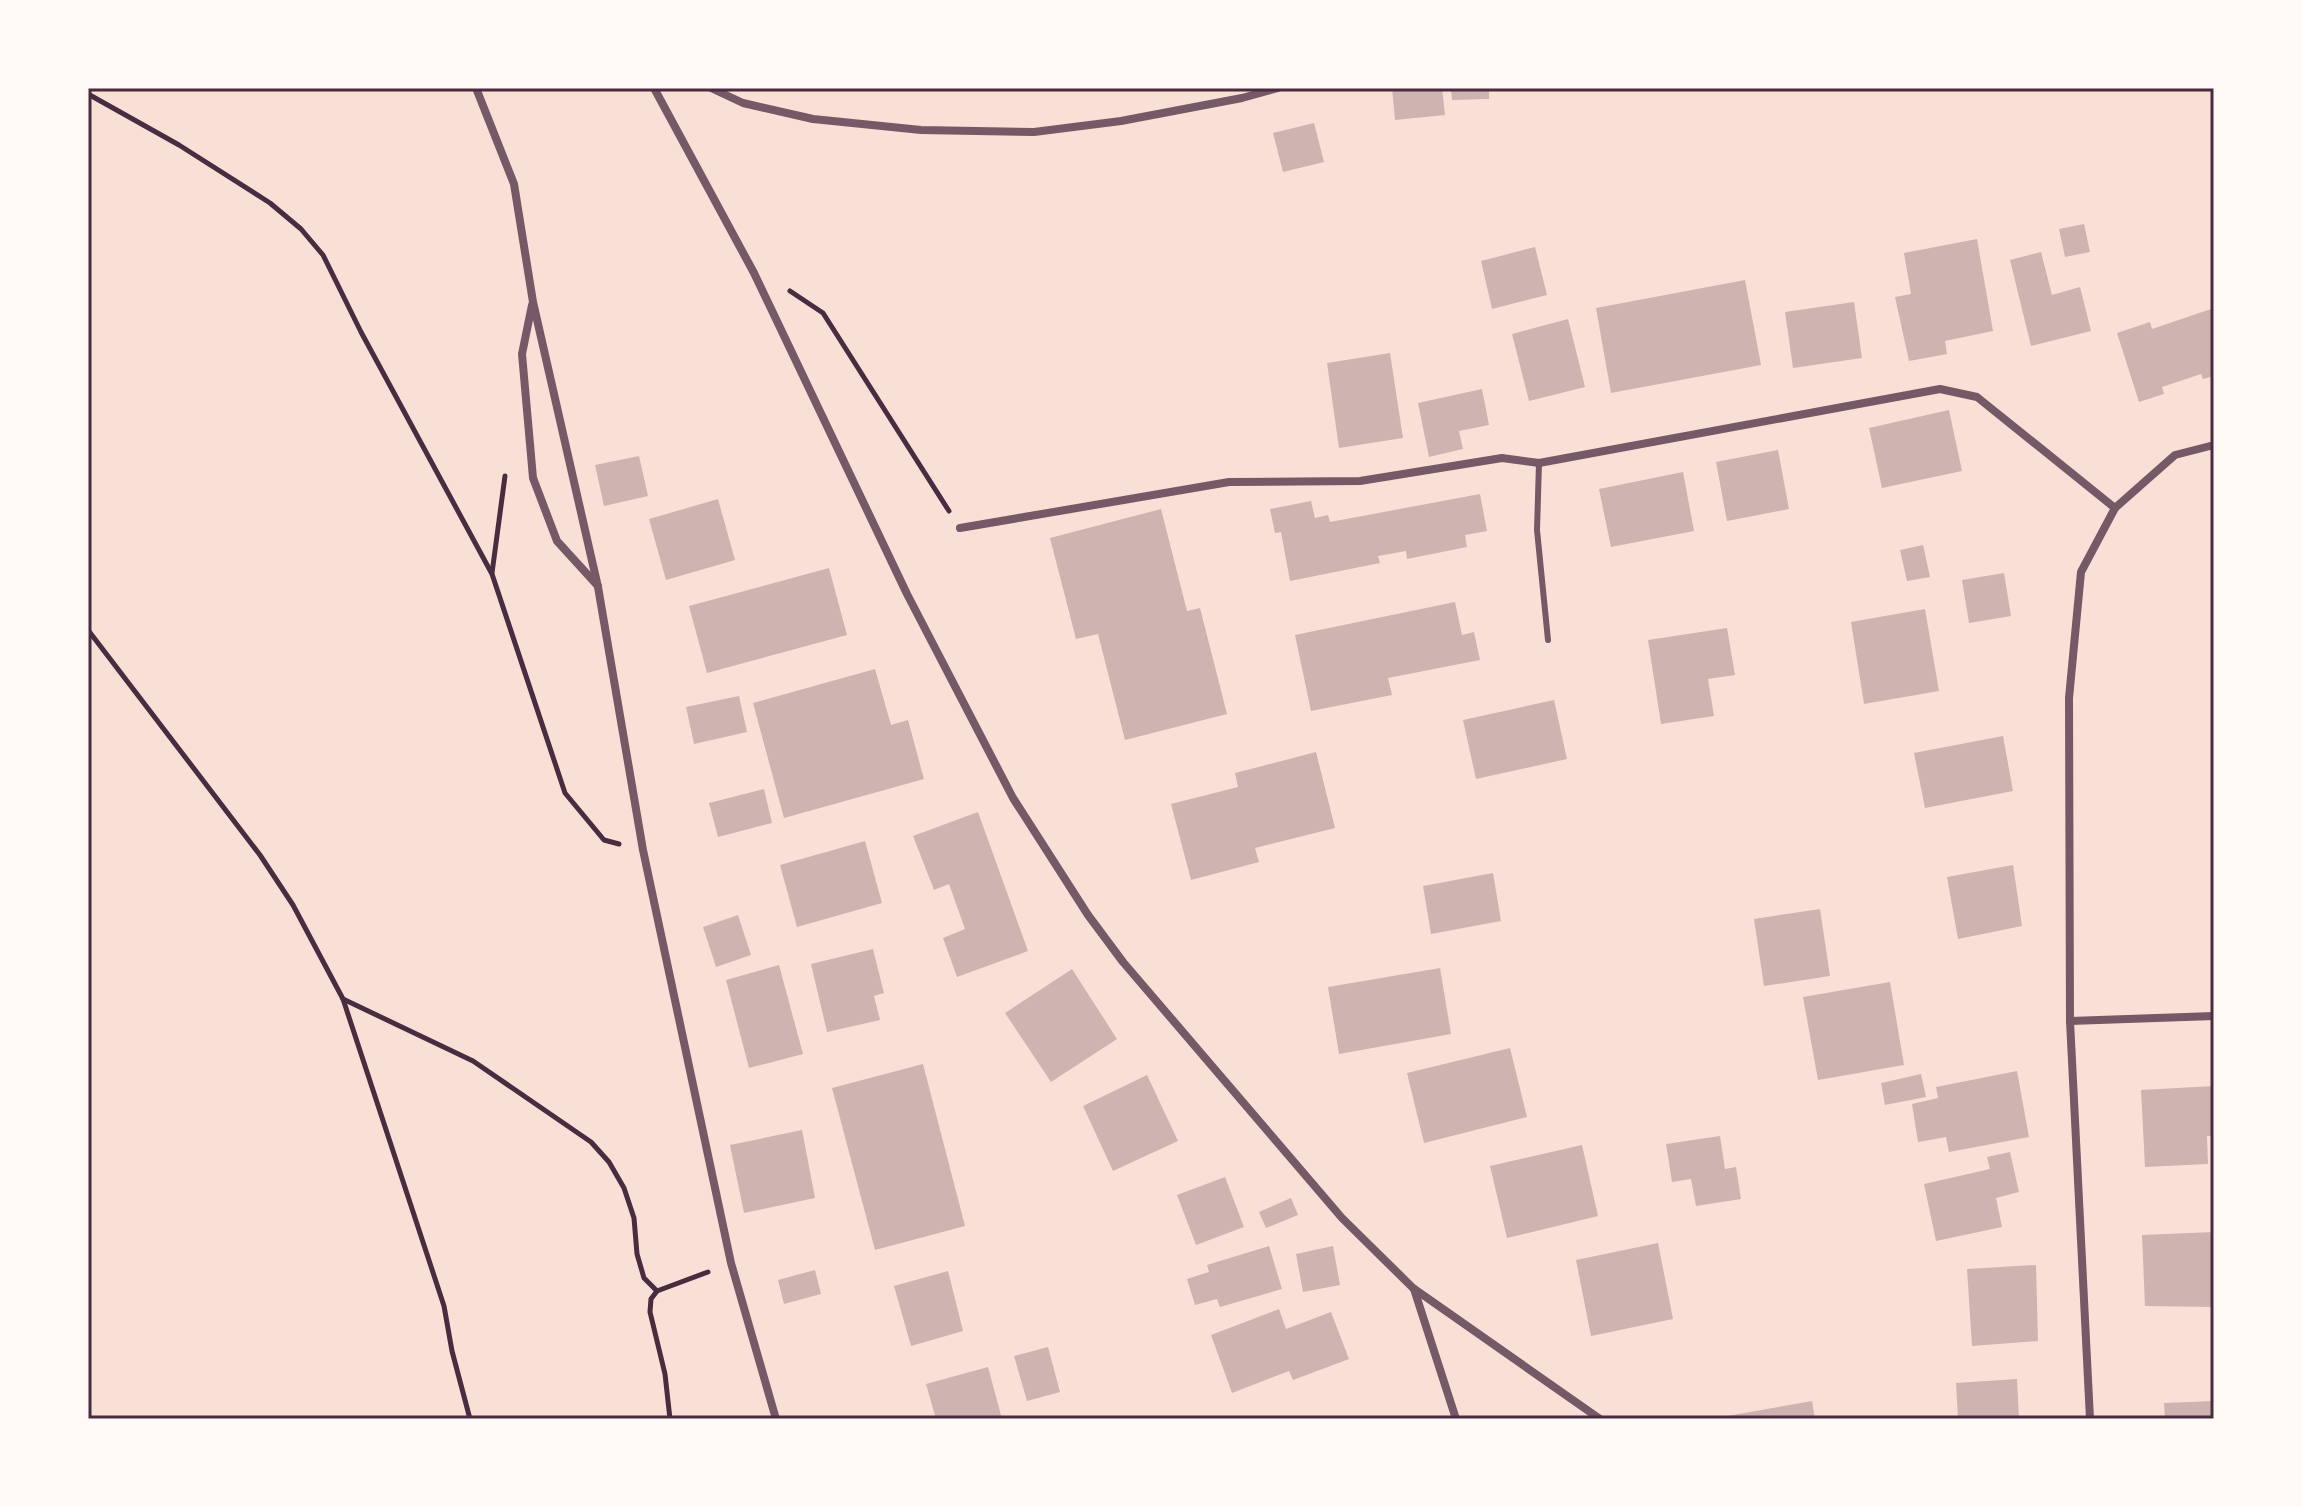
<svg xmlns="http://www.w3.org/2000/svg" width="2302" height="1507" viewBox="0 0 2302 1507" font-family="'Archivo Narrow',sans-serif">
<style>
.building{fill:#ccb4b1}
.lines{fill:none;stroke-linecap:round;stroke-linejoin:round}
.path{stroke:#4a2c40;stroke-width:5}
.service{stroke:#755966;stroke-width:6}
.minor{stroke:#755966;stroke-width:8}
.neatline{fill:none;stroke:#4a2c40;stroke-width:3}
</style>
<rect width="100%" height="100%" fill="#f7e1d7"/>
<g class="building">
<path d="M 1392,88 L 1442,88 L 1445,115 L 1395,120 Z"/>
<path d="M 1451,88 L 1489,88 L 1489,99 L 1452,100 Z"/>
<path d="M 1314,123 L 1324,162 L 1283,172 L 1273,133 Z"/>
<path d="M 2084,224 L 2090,252 L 2065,257 L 2059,229 Z"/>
<path d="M 1977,239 L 1993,331 L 1945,341 L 1947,354 L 1909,361 L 1895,297 L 1911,294 L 1904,253 Z"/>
<path d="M 1535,247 L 1547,295 L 1492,309 L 1481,261 Z"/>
<path d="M 2041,252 L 2052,295 L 2080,287 L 2091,331 L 2031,346 L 2010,260 Z"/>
<path d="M 1745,280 L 1761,365 L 1611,393 L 1596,308 Z"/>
<path d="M 1854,302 L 1862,358 L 1793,368 L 1785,312 Z"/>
<path d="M 2214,308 L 2214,376 L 2203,379 L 2201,374 L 2162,387 L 2164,394 L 2139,402 L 2117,333 L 2150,322 L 2152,329 Z"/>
<path d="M 1568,319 L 1585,387 L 1529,401 L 1512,334 Z"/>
<path d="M 1390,353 L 1403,438 L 1339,448 L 1327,363 Z"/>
<path d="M 1482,389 L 1489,425 L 1459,431 L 1463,449 L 1429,457 L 1418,403 Z"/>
<path d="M 1949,410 L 1962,471 L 1882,488 L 1869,428 Z"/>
<path d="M 1778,450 L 1789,509 L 1727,521 L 1716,462 Z"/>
<path d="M 639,456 L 648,496 L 604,506 L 595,465 Z"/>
<path d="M 1683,472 L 1694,531 L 1611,547 L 1599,489 Z"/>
<path d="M 1480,494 L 1487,531 L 1465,535 L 1467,547 L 1407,559 L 1406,551 L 1378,556 L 1380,563 L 1290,581 L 1281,532 L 1275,533 L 1270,509 L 1311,501 L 1315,518 L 1328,515 L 1330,522 Z"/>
<path d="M 718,499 L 735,560 L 666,580 L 649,519 Z"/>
<path d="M 1161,509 L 1187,611 L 1200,608 L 1227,714 L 1125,740 L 1098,634 L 1076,639 L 1050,538 Z"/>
<path d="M 1923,545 L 1930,577 L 1907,581 L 1900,550 Z"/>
<path d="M 829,568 L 847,635 L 707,673 L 689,606 Z"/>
<path d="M 2004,573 L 2011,616 L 1969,623 L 1962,580 Z"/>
<path d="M 1455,602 L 1462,635 L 1474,632 L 1480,660 L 1388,678 L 1392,695 L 1311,711 L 1295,635 Z"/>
<path d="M 1925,609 L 1939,691 L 1864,704 L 1851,622 Z"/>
<path d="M 1727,628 L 1735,675 L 1708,679 L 1714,716 L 1661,724 L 1648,640 Z"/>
<path d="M 875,669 L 891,725 L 908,720 L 924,779 L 784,818 L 753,703 Z"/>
<path d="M 739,696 L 747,732 L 694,744 L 686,707 Z"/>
<path d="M 1554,700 L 1567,759 L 1476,779 L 1463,720 Z"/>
<path d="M 2003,736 L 2013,791 L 1925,808 L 1914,753 Z"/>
<path d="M 1316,752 L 1335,828 L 1255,848 L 1259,862 L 1191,880 L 1171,804 L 1238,787 L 1235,773 Z"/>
<path d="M 764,789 L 772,823 L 718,837 L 709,803 Z"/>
<path d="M 978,812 L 1028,951 L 957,977 L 943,938 L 965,929 L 949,884 L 934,890 L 913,836 Z"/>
<path d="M 865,841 L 882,903 L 797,927 L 780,865 Z"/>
<path d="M 2013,865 L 2022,926 L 1958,939 L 1947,877 Z"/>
<path d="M 1493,873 L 1501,921 L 1431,934 L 1423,886 Z"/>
<path d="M 1820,909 L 1830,976 L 1764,986 L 1754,919 Z"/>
<path d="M 738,915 L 751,955 L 716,967 L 703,927 Z"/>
<path d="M 873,949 L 884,993 L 874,996 L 880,1020 L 827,1032 L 811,964 Z"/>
<path d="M 779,965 L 803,1054 L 749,1068 L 726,980 Z"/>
<path d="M 1440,968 L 1451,1034 L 1339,1054 L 1328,987 Z"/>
<path d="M 1072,969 L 1117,1039 L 1051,1082 L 1005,1013 Z"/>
<path d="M 1890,982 L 1904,1065 L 1818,1080 L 1803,997 Z"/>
<path d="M 1510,1048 L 1527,1117 L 1424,1143 L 1407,1073 Z"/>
<path d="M 923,1064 L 965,1226 L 875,1250 L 832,1088 Z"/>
<path d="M 2017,1071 L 2029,1137 L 1949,1152 L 1946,1137 L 1918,1142 L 1912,1104 L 1938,1098 L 1936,1087 Z"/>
<path d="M 1921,1074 L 1926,1097 L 1885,1105 L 1881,1083 Z"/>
<path d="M 1147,1075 L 1178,1141 L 1113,1171 L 1083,1106 Z"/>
<path d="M 2214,1086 L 2214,1136 L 2207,1136 L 2208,1164 L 2145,1167 L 2141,1090 Z"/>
<path d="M 802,1130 L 815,1198 L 744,1213 L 730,1145 Z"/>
<path d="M 1720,1136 L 1725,1169 L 1736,1167 L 1741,1199 L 1696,1206 L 1691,1179 L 1672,1182 L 1666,1144 Z"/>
<path d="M 1582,1145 L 1598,1216 L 1507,1238 L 1490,1166 Z"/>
<path d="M 2010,1152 L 2019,1192 L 1996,1198 L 2002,1227 L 1936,1241 L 1924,1184 L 1990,1169 L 1987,1157 Z"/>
<path d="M 1225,1177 L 1244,1227 L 1196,1245 L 1177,1195 Z"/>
<path d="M 1291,1198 L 1298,1215 L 1266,1228 L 1259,1212 Z"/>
<path d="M 2214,1232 L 2214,1307 L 2145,1306 L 2142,1235 Z"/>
<path d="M 1658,1243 L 1673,1319 L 1591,1336 L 1576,1260 Z"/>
<path d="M 1269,1246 L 1282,1289 L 1220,1307 L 1217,1299 L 1195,1305 L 1187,1279 L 1209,1272 L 1207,1265 Z"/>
<path d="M 1333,1246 L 1340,1285 L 1303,1292 L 1296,1254 Z"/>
<path d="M 2036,1265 L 2038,1341 L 1972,1346 L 1967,1269 Z"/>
<path d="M 815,1270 L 821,1294 L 784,1304 L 778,1280 Z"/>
<path d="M 948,1271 L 963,1331 L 911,1346 L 894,1286 Z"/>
<path d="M 1279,1309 L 1286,1329 L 1331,1312 L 1349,1359 L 1293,1380 L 1289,1371 L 1232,1393 L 1211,1335 Z"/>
<path d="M 1048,1347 L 1060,1392 L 1027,1401 L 1014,1356 Z"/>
<path d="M 988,1367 L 1002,1419 L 936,1419 L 926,1384 Z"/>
<path d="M 2017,1379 L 2019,1419 L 1958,1419 L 1956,1383 Z"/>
<path d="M 1812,1401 L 1815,1419 L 1727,1419 L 1727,1416 Z"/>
<path d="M 2214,1401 L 2214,1419 L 2165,1419 L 2164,1403 Z"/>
</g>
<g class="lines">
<g class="path">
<path d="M 88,94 L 179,145 L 270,203 L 301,229 L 323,255 L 361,332 L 492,574 L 565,793 L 604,840 L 619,844"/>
<path d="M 790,291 L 823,313 L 949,511"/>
<path d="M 492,573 L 505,476"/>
<path d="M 88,630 L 260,855 L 293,905 L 343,999 L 444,1306 L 452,1351 L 470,1419"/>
<path d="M 343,999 L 473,1061 L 591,1142 L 609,1162 L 624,1188 L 634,1218 L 637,1254 L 644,1278 L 657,1291"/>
<path d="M 670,1419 L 665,1374 L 650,1312 L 651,1299 L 657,1291 L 708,1272"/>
</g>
<path class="service" d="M 1539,463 L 1537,530 L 1548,640"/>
<g class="minor">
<path d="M 476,88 L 514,184 L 533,302 L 598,587 L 643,850 L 731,1263 L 776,1419"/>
<path d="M 654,88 L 754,273 L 907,594 L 1013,798 L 1088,915 L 1123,962 L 1342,1218 L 1413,1288 L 1600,1419"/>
<path d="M 711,88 L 743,103 L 813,119 L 921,130 L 1034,132 L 1121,121 L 1242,98 L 1278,88"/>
<path d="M 532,305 L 522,354 L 533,478 L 557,541 L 598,586"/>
<path d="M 960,528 L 1229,482 L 1360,481 L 1502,458 L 1539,463 L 1940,389 L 1977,397 L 2115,508"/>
<path d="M 2070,1021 L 2214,1016"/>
<path d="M 1414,1289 L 1456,1419"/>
<path d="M 2090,1419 L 2070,1021 L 2069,698 L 2081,572 L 2115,508 L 2175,455 L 2214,445"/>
</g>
</g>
<rect width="2302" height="1507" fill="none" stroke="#fffaf5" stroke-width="180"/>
<rect x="90" y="90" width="2122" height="1327" class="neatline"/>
</svg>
